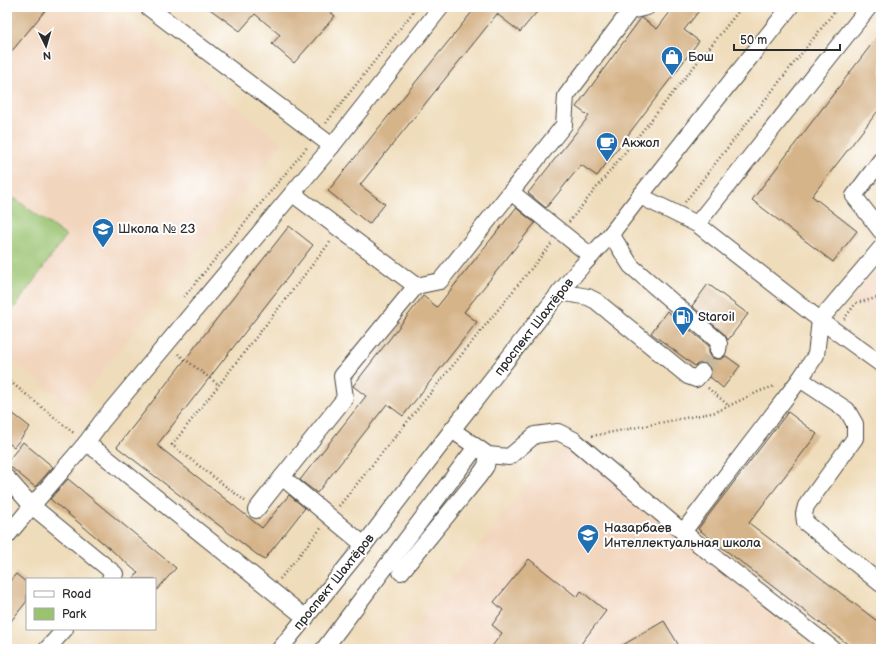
<svg xmlns="http://www.w3.org/2000/svg" width="888" height="656" viewBox="0 0 888 656" font-family="'Balsamiq Sans',sans-serif">
<style>
.built{fill:#f2d5bd}
.green{fill:#9ac370;stroke:#62774e}
.building{fill:#d6b489}
.lines{fill:none;stroke-linecap:round;stroke-linejoin:round}
.minor-tunnel{stroke:#c8b99d;stroke-width:16;stroke-dasharray:16 8;stroke-linecap:butt}
.minor-casing{stroke:#484640;stroke-width:18}
.path{stroke:#484640;stroke-width:2.5;stroke-dasharray:1 3;stroke-linecap:butt}
.minor{stroke:#fff;stroke-width:16}
.labels{text-anchor:middle;dominant-baseline:central;stroke-width:4;stroke-linejoin:round;paint-order:stroke}
.poi-label{font-size:13px;fill:#2b2b2b;stroke:#fff;text-anchor:start}
.street-label{font-size:13px;fill:#2b2b2b;stroke:#fff}
</style>
<rect width="100%" height="100%" fill="#fff"/>
<filter id="ink" filterUnits="userSpaceOnUse"><feTurbulence type="fractalNoise" baseFrequency=".025" numOctaves="2"/><feDisplacementMap in="SourceGraphic" scale="8" xChannelSelector="R" yChannelSelector="G"/><feConvolveMatrix kernelMatrix="1 2 1 2 8 2 1 2 1" color-interpolation-filters="sRGB"/></filter>
<filter id="wash" filterUnits="userSpaceOnUse"><feTurbulence type="fractalNoise" baseFrequency=".012" numOctaves="4" result="noise"/><feDisplacementMap in="SourceGraphic" scale="16" xChannelSelector="R" yChannelSelector="G"/><feGaussianBlur stdDeviation="0.9" result="paint"/><feColorMatrix in="noise" values="0 0 0 0 0 0 0 0 0 0 0 0 0 0 0 0 0 1.4 0 .05"/><feComposite in="paint" operator="in"/></filter>
<g filter="url(#wash)">
<rect width="100%" height="100%" fill="#efdcba"/>
<g class="built">
<path d="M 7,7 L 108,7 L 282,143 L 73,408 L 7,356 Z"/>
<path d="M 881,263 L 881,323 L 852,300 Z"/>
<path d="M 574,440 L 812,649 L 396,649 L 548,460 Z"/>
</g>
<path class="green" d="M 14,198 L 66,236 L 7,318 L 7,207 Z"/>
<g id="blocks">
<g class="building">
<path d="M 7,7 L 48,7 L 7,57 Z"/>
<path d="M 207,7 L 324,7 L 335,16 L 294,63 L 272,44 L 280,35 L 255,14 L 240,31 Z"/>
<path d="M 476,7 L 541,7 L 520,32 L 497,14 L 360,185 L 385,204 L 369,224 L 328,191 Z"/>
<path d="M 674,7 L 702,7 L 684,30 L 699,41 L 597,176 L 581,165 L 546,208 L 528,193 L 589,116 L 576,107 L 641,18 L 642,18 L 657,29 Z"/>
<path d="M 881,32 L 881,107 L 812,196 L 857,231 L 833,262 L 752,200 Z"/>
<path d="M 516,208 L 535,223 L 464,312 L 477,322 L 403,416 L 387,404 L 317,493 L 300,480 L 366,396 L 353,386 L 423,296 L 437,307 Z"/>
<path d="M 289,226 L 313,245 L 157,445 L 262,528 L 289,495 L 305,508 L 264,560 L 117,447 Z"/>
<path d="M 708,284 L 748,314 L 728,340 L 724,334 L 692,306 Z"/>
<path d="M 667,311 L 709,346 L 709,353 L 712,358 L 716,359 L 721,359 L 726,356 L 740,366 L 723,388 L 710,377 L 711,373 L 711,369 L 708,365 L 704,363 L 699,363 L 695,366 L 651,333 Z"/>
<path d="M 7,409 L 30,427 L 14,447 L 7,442 Z"/>
<path d="M 788,412 L 817,434 L 749,523 L 881,624 L 881,649 L 854,649 L 698,529 Z"/>
<path d="M 23,442 L 53,467 L 35,487 L 7,464 L 7,462 Z"/>
<path d="M 68,479 L 176,568 L 155,592 L 155,579 L 133,579 L 138,573 L 102,542 L 50,499 Z"/>
<path d="M 529,559 L 577,597 L 581,591 L 606,611 L 577,649 L 490,649 L 502,633 L 492,625 L 503,610 L 494,602 Z"/>
<path d="M 16,574 L 27,583 L 27,601 L 7,626 L 7,584 Z"/>
<path d="M 664,621 L 678,644 L 670,649 L 616,649 Z"/>
</g>
</g>
</g>
<g filter="url(#ink)">
<use href="#blocks" fill-opacity="0" stroke="#484640" stroke-width="1"/>
<g class="lines">
<path class="minor-tunnel" d="M 702,372 L 718,350"/>
<g class="minor-casing">
<g id="minor">
<path d="M 148,7 L 332,146"/>
<path d="M 881,160 L 854,196 L 881,231"/>
<path d="M 511,192 L 591,256"/>
<path d="M 293,194 L 416,286"/>
<path d="M 640,196 L 697,224 L 820,320 L 881,364"/>
<path d="M 697,224 L 869,7"/>
<path d="M 611,234 L 631,266 L 718,341 L 719,344 L 718,350"/>
<path d="M 560,292 L 588,297 L 596,301 L 688,376 L 696,379 L 702,372"/>
<path d="M 800,379 L 816,355 L 820,320 L 881,248"/>
<path d="M 452,430 L 488,455 L 509,457 L 535,435 L 558,432 L 574,440 L 683,532 L 833,649"/>
<path d="M 282,477 L 345,398 L 342,376 L 416,286 L 440,281 L 564,125 L 566,96 L 630,11 L 647,7"/>
<path d="M 7,478 L 32,506 L 115,574 L 110,579"/>
<path d="M 256,510 L 282,477 L 364,545"/>
<path d="M 683,532 L 800,379 L 847,410 L 855,424 L 855,438 L 806,506 L 804,514 L 805,522 L 881,584"/>
<path d="M 7,536 L 32,506 L 86,443"/>
<path d="M 401,572 L 479,476 L 486,466 L 488,455"/>
<path d="M 306,618 L 103,455 L 86,443 L 103,420 L 332,146 L 441,7"/>
<path d="M 47,649 L 65,629"/>
<path d="M 280,649 L 364,545 L 452,430 L 560,292 L 582,266 L 611,234 L 640,196 L 790,7"/>
<path d="M 324,649 L 476,447"/>
</g>
</g>
<g class="path">
<path d="M 326,123 L 417,7"/>
<path d="M 685,202 L 838,7"/>
<path d="M 569,222 L 742,7"/>
<path d="M 184,297 L 308,146"/>
<path d="M 844,319 L 856,303 L 881,297"/>
<path d="M 178,354 L 219,385"/>
<path d="M 7,379 L 75,434"/>
<path d="M 708,388 L 729,406"/>
<path d="M 592,436 L 716,412 L 760,391 L 775,386"/>
<path d="M 245,501 L 172,445 L 331,241"/>
<path d="M 339,506 L 552,243"/>
<path d="M 280,579 L 322,527"/>
</g>
<use href="#minor" class="minor"/>
</g>
</g>
<defs>
<g id="shop-pin" transform="scale(1.15)"><path d="M0 17L-7.5 6A9.5 9.5 0 1 1 7.5 6Z" fill="#1f6fb2" stroke="#fff"/><path d="M-5-2.5h2.3a2.7 3.5 0 0 1 5.4 0H5L5.5 6h-11ZM-1.5-2.5h3a1.5 2.3 0 0 0-3 0Z" fill="#fff"/></g>
<g id="cafe-pin" transform="scale(1.15)"><path d="M0 17L-7.5 6A9.5 9.5 0 1 1 7.5 6Z" fill="#1f6fb2" stroke="#fff"/><path d="M-5.5-4.5H6V0H3Q3 3.5 0 3.5H-2.5Q-5.5 3.5-5.5 0ZM3-3.2v2h1.7v-2ZM-6 4.5H4V6H-6Z" fill="#fff"/></g>
<g id="school-pin" transform="scale(1.15)"><path d="M0 17L-7.5 6A9.5 9.5 0 1 1 7.5 6Z" fill="#1f6fb2" stroke="#fff"/><path d="M0-5L7-2L0 1L-7-2ZM-4 1L0 2.5L4 1V4Q0 6-4 4Z" fill="#fff"/></g>
<g id="fuel-pin" transform="scale(1.15)"><path d="M0 17L-7.5 6A9.5 9.5 0 1 1 7.5 6Z" fill="#1f6fb2" stroke="#fff"/><path d="M-5.5-6h7V0h2V4h1.3V-2.5L3-4.5l.8-.8L6-3V5H2.5V1h-1V6h-7ZM-4.2-4.7v3.2H.2V-4.7Z" fill="#fff"/></g>
</defs>
<g fill-rule="evenodd">
<use href="#shop-pin" x="672" y="57"/>
<use href="#cafe-pin" x="607" y="143"/>
<use href="#school-pin" x="103" y="229"/>
<use href="#fuel-pin" x="683" y="317"/>
<use href="#school-pin" x="588" y="535"/>
</g>
<g class="labels">
<g class="poi-label">
<text x="688" y="57">Бош</text>
<text x="622" y="143">Акжол</text>
<text x="118" y="229">Школа № 23</text>
<text x="698" y="317">Staroil</text>
<text x="604" y="528">Назарбаев<tspan x="604" dy="15">Интеллектуальная школа</tspan></text>
</g>
<g class="street-label">
<text transform="translate(534 327) rotate(-52)">проспект Шахтёров</text>
<text transform="translate(334 582) rotate(-51)">проспект Шахтёров</text>
</g>
</g>
<rect width="888" height="656" fill="none" stroke="#fff" stroke-width="24"/>
<rect x="26" y="578" width="130" height="52" fill="#ffffff" stroke="#aaaaaa"/>
<rect x="34" y="591" width="20" height="6" fill="#ffffff" stroke="#aaaaaa"/>
<text x="62" y="598" font-size="12" fill="#2b2b2b">Road</text>
<rect x="34" y="608" width="20" height="12" fill="#9ac370" stroke="#aaaaaa"/>
<text x="62" y="618" font-size="12" fill="#2b2b2b">Park</text>
<g transform="translate(46 46) rotate(175)" stroke="#ffffff" stroke-width="3" paint-order="stroke">
<path d="M0-3L7 15L0 10L-7 15Z" fill="#2b2b2b"/>
<text y="-6" font-size="11" font-weight="bold" text-anchor="middle" fill="#2b2b2b">N</text>
</g>
<path d="M734 44v6h106v-6" fill="none" stroke="#2b2b2b" stroke-width="2"/>
<text x="740" y="44" font-size="12" fill="#2b2b2b" stroke="#ffffff" stroke-width="3" paint-order="stroke">50 m</text>
</svg>
